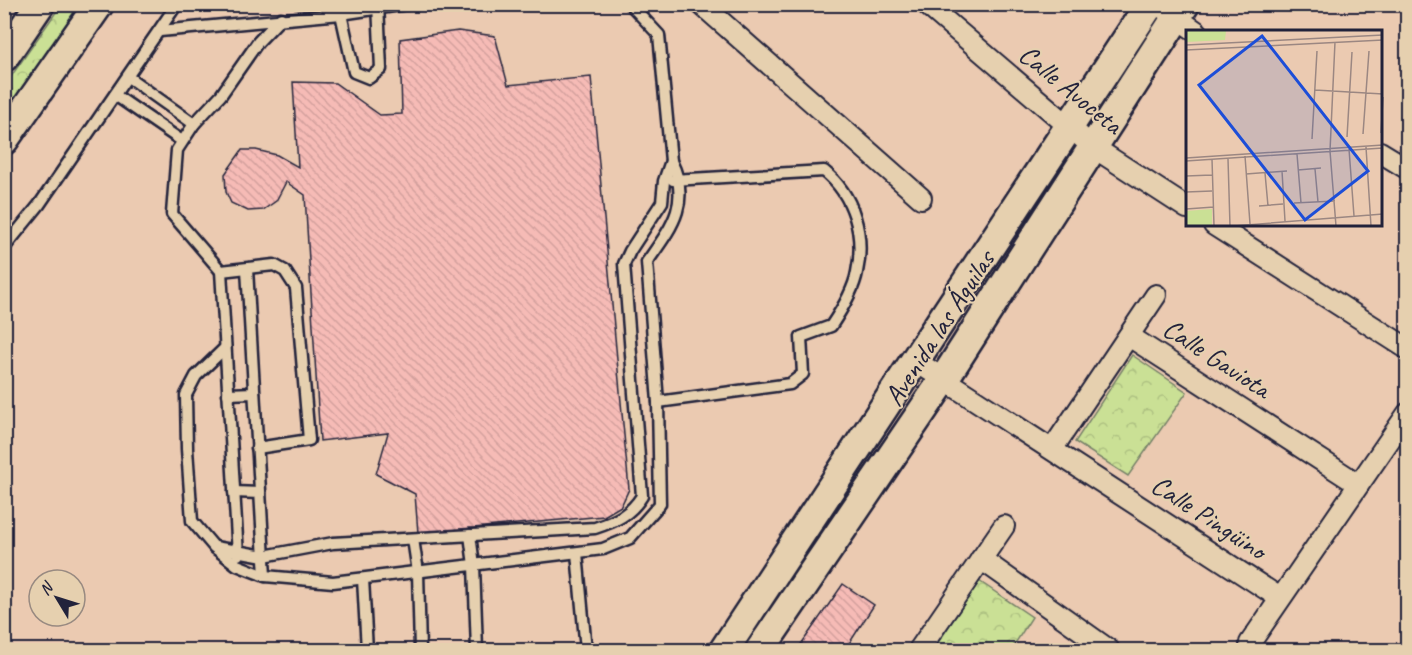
<svg xmlns="http://www.w3.org/2000/svg" width="1412" height="655" viewBox="0 0 1412 655" font-family="Caveat,sans-serif">
<style>
.park{fill:url(#park-crowns);stroke:#768168;stroke-width:1.5}
.building{fill:url(#building-back-hatch);stroke:#22223b;stroke-width:1.5}
.lines{fill:none;stroke-linecap:round;stroke-linejoin:round}
.lane-casing{stroke:#22223b;stroke-width:15}
.street-casing{stroke:#22223b;stroke-width:24}
.secondary-casing{stroke:#22223b;stroke-width:33}
.lane{stroke:#e6d0af;stroke-width:10}
.street{stroke:#e6d0af;stroke-width:20}
.secondary{stroke:#e6d0af;stroke-width:28}
.labels{text-anchor:middle;dominant-baseline:central;stroke-width:4.5;stroke-linejoin:round;paint-order:stroke}
.street-label{font-size:28px;fill:#22223b;stroke:#e6d0af}
.inset-road{fill:none;stroke:#9b8782;stroke-width:1.5}
.view{fill:#1d4ed8;fill-opacity:0.15;stroke:#1d4ed8;stroke-width:3}
.inset-edge{fill:none;stroke:#22223b;stroke-width:3}
</style>
<defs>
<pattern id="park-crowns" width="20" height="18" patternUnits="userSpaceOnUse" patternTransform="scale(1.5)"><rect width="20" height="18" fill="#cae095"/><path d="M2 6a3 3 0 1 1 6 0M12 15a3 3 0 1 1 6 0" fill="none" stroke="#adc081"/></pattern>
<pattern id="building-back-hatch" width="6" height="6" patternUnits="userSpaceOnUse" patternTransform="scale(1.5)"><rect width="6" height="6" fill="#f6bbb6"/><path d="M-1 5l2 2M0 0l6 6M5-1l2 2" fill="none" stroke="#d3a09d"/></pattern>
</defs>
<rect width="100%" height="100%" fill="#ebcab1"/>
<filter id="ink" filterUnits="userSpaceOnUse"><feTurbulence type="fractalNoise" baseFrequency=".0167" numOctaves="2"/><feDisplacementMap in="SourceGraphic" scale="12" xChannelSelector="R" yChannelSelector="G"/><feConvolveMatrix kernelMatrix="1 2 1 2 8 2 1 2 1" color-interpolation-filters="sRGB"/></filter>
<g filter="url(#ink)">
<g class="park">
<path d="M 61,5 L 84,5 L 5,118 L 5,85 Z"/>
<path d="M 1132,355 L 1187,392 L 1128,476 L 1075,442 Z"/>
<path d="M 979,581 L 1032,617 L 1011,650 L 933,650 Z"/>
</g>
<g class="building">
<path d="M 458,31 L 495,36 L 508,85 L 591,77 L 629,489 L 621,506 L 604,516 L 418,533 L 415,494 L 376,474 L 388,433 L 320,441 L 305,195 L 286,182 L 276,201 L 263,210 L 248,211 L 231,203 L 226,192 L 225,174 L 242,150 L 256,150 L 277,155 L 298,167 L 293,82 L 335,83 L 380,115 L 402,114 L 400,39 Z"/>
<path d="M 843,584 L 874,605 L 845,650 L 797,650 Z"/>
</g>
<g class="lines">
<g class="lane-casing">
<g id="lane">
<path d="M 341,14 L 354,72 L 369,78 L 381,69 L 378,4"/>
<path d="M 160,31 L 341,14 L 407,4"/>
<path d="M 128,77 L 194,124"/>
<path d="M 115,95 L 182,141"/>
<path d="M 4,248 L 39,205 L 177,4"/>
<path d="M 247,269 L 265,576"/>
<path d="M 221,271 L 238,555"/>
<path d="M 225,348 L 196,376 L 186,395 L 187,449 L 192,521 L 214,547 L 237,565 L 265,576 L 333,582 L 603,549 L 630,538 L 660,504 L 658,402 L 647,262 C 671,228 692,203 671,161 L 659,35 L 630,4"/>
<path d="M 228,394 L 254,393"/>
<path d="M 658,402 L 790,384 L 803,374 L 801,337 L 831,326 C 841,311 854,290 857,272 C 865,235 854,195 824,171 L 673,180"/>
<path d="M 257,448 L 309,440 L 296,288 L 285,271 L 274,265 L 221,271 L 172,214 L 177,150 L 194,124 L 221,95 L 258,42 L 281,18"/>
<path d="M 234,492 L 260,493"/>
<path d="M 470,535 L 474,565 L 477,650"/>
<path d="M 413,539 L 418,572 L 420,650"/>
<path d="M 215,547 L 264,556 L 333,543 L 595,528 C 616,521 630,515 642,496 L 624,264 L 630,251 L 662,202 L 664,181 L 671,161"/>
<path d="M 577,553 L 586,650"/>
<path d="M 363,579 L 367,650"/>
</g>
</g>
<g class="street-casing">
<g id="street">
<path d="M 701,4 L 921,198"/>
<path d="M 926,4 L 1093,147 L 1187,208"/>
<path d="M 1157,4 L 1197,32"/>
<path d="M 1380,152 L 1408,169"/>
<path d="M 1214,225 L 1408,349"/>
<path d="M 1129,336 L 1358,484"/>
<path d="M 917,362 L 1280,598"/>
<path d="M 1053,448 L 1156,295"/>
<path d="M 981,559 L 1109,650"/>
<path d="M 1250,643 L 1408,413"/>
<path d="M 919,650 L 1004,526"/>
</g>
</g>
<g class="secondary-casing">
<g id="secondary">
<path d="M 4,57 L 40,4"/>
<path d="M 4,140 L 99,4"/>
<path d="M 724,650 L 1150,4"/>
<path d="M 760,650 L 944,379 L 1185,4"/>
</g>
</g>
<use href="#lane" class="lane"/>
<use href="#street" class="street"/>
<use href="#secondary" class="secondary"/>
</g>
</g>
<g class="labels">
<g class="street-label">
<text transform="translate(1071 89) rotate(39)">Calle Avoceta</text>
<text transform="translate(939 328) rotate(-57)">Avenida las Águilas</text>
<text transform="translate(1217 358) rotate(33)">Calle Gaviota</text>
<text transform="translate(1209 517) rotate(33)">Calle Pingüino</text>
</g>
</g>
<g transform="translate(1186 30)">
<rect width="196" height="196" fill="#ebcab1"/>
<path d="M 0,1 L 45,1 L 40,1 L 39,10 L 0,12 Z" fill="#cae095"/>
<path d="M 26,179 L 26,196 L 0,196 L 0,181 Z" fill="#cae095"/>
<path class="inset-road" d="M 149,12 L 144,121 L 150,196M 0,15 L 197,5M 0,20 L 197,10M 129,60 L 197,64M 195,103 L 197,67M 177,104 L 183,21M 161,107 L 166,22M 126,109 L 131,21M 180,117 L 185,196M 163,119 L 168,186M 111,124 L 115,173M 59,126 L 64,194M 0,128 L 197,115M 26,129 L 28,196M 42,129 L 44,196M 0,131 L 197,118M 129,139 L 132,172M 112,140 L 135,138M 96,141 L 99,191M 79,143 L 82,176M 60,144 L 101,141M 0,146 L 26,145M 0,162 L 26,161M 108,173 L 149,171M 73,176 L 97,174M 0,179 L 28,177M 48,196 L 197,184"/>
<path class="view" d="M 76,6 L 182,141 L 119,190 L 13,55 Z"/>
<rect width="196" height="196" class="inset-edge"/>
</g>
<rect width="1412" height="655" fill="none" stroke="#e6d0af" stroke-width="24"/>
<rect x="12" y="12" width="1388" height="631" fill="none" stroke="#22223b" stroke-width="2" filter="url(#ink)"/>
<g transform="translate(57 598) rotate(308)"><circle r="28" fill="#e6d0af" stroke="#988a81" stroke-width="1.5"/>
<path d="M0-4.5L10 22L0 15L-10 22Z" fill="#22223b"/>
<text y="-9" font-size="16" font-weight="bold" text-anchor="middle" fill="#22223b">N</text>
</g>
</svg>
